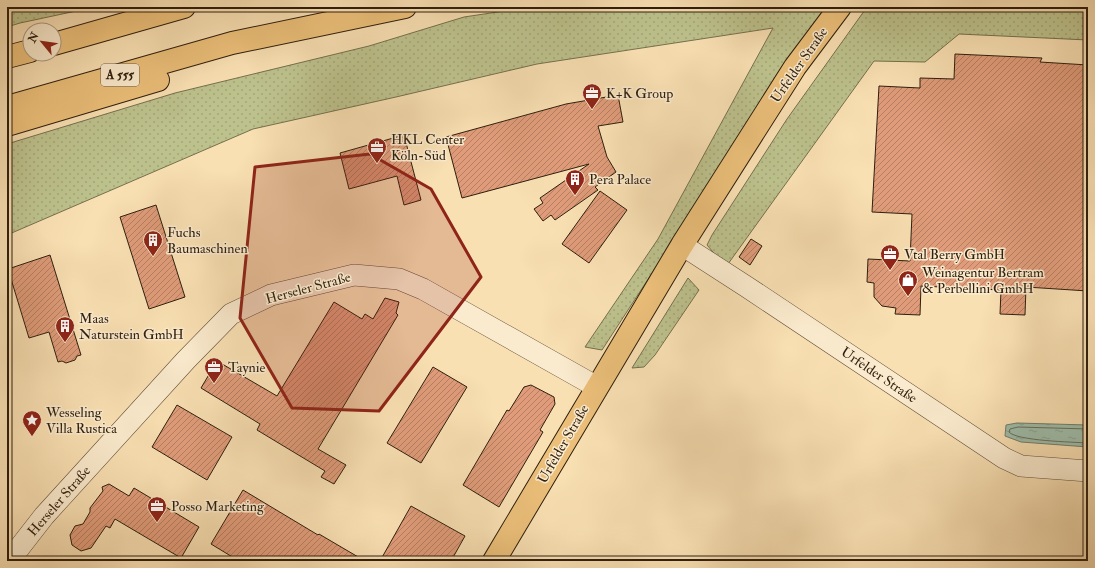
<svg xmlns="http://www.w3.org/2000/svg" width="1095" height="568" viewBox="0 0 1095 568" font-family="'IM FELL Double Pica',serif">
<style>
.grass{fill:url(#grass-dots);stroke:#76704e}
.water{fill:url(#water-ripples);stroke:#717d6c}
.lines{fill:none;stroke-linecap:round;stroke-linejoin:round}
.shore{stroke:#666e5c;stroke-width:1}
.building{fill:url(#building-hatch);stroke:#2e1e0e}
.minor-casing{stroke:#614e37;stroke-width:22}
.major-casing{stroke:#2e1e0e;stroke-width:24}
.highway-casing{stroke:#2e1e0e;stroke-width:24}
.minor{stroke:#fbebce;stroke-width:21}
.major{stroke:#ecc07a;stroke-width:22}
.highway{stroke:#ecc07a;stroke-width:22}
.marked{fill:#8f2418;fill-opacity:0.2;stroke:#8f2418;stroke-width:3;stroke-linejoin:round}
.labels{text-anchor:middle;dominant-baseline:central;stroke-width:3;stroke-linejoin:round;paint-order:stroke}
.shield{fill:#fbebce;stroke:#6c5c48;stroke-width:1}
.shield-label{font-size:13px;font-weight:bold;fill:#2e1e0e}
.street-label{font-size:14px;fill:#2e1e0e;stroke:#fbebce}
.poi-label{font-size:14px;fill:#2e1e0e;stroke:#fbebce;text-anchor:start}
</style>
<defs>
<pattern id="grass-dots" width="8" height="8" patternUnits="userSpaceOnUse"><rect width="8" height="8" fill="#bdc28d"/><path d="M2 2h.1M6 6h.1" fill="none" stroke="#a3a678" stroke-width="1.8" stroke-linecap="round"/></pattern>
<pattern id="water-ripples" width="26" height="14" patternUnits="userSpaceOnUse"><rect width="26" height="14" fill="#9ebdab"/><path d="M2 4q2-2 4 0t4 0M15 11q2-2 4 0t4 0" fill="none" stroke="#88a292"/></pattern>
<pattern id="building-hatch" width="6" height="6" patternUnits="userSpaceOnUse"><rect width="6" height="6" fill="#e09c7a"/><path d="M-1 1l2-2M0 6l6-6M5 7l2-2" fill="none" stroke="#b67f62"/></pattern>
</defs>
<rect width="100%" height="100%" fill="#f9e0b3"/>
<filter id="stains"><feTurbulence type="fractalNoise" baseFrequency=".005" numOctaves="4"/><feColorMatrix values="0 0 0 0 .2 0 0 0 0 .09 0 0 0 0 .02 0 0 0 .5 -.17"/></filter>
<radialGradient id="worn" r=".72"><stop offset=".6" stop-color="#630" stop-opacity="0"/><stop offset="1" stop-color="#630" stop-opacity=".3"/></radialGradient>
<g class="grass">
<path d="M 7,7 L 95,7 L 20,23 L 7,27 Z"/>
<path d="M 531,7 L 825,7 L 602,350 L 585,347 L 658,239 L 773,28 L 537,64 L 396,97 L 253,129 L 7,235 L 7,144 L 175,93 L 369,46 L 464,17 Z"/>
<path d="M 867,7 L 1088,7 L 1088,40 L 959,34 L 925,62 L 874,61 L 728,264 L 718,258 L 707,245 L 712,235 L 787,119 Z"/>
<path d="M 688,278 L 699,290 L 655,355 L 644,367 L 632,368 Z"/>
</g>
<path class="water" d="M 1017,423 L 1088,425 L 1088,447 L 1021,442 L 1005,436 L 1006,425 Z"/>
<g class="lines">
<path class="shore" d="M 1088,429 L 1018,427 L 1010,429 L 1009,432 C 1017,441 1073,442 1088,443"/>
</g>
<g class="building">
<path d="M 955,54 L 1042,58 L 1040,62 L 1088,65 L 1088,291 L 1026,287 L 1025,315 L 1000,314 L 1001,290 L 921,286 L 920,315 L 895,314 L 896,308 L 882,306 L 874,297 L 874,283 L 867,282 L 868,259 L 910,261 L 912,214 L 872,212 L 879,86 L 920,88 L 920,78 L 954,79 Z"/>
<path d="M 618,95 L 623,122 L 598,126 L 607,157 L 616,172 L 595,187 L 598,190 L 555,220 L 551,215 L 543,221 L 534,209 L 543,203 L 540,198 L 589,164 L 462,198 L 446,137 L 566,104 Z"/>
<path d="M 404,135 L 421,200 L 404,205 L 397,176 L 349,189 L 340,153 Z"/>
<path d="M 600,191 L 627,210 L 589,263 L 562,244 Z"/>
<path d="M 156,205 L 185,297 L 149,309 L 120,217 Z"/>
<path d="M 751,239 L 762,246 L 750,265 L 739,257 Z"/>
<path d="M 50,255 L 81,355 L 77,356 L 75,360 L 66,363 L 62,361 L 58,362 L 49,332 L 29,338 L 8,269 Z"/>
<path d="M 385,298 L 399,302 L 396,313 L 398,315 L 318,449 L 346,465 L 334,484 L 321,477 L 325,471 L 257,430 L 260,424 L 201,388 L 217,361 L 277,396 L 334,302 L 362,319 L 365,314 L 373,319 Z"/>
<path d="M 433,367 L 467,387 L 421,463 L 387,443 Z"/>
<path d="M 531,385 L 554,397 L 555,404 L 540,430 L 543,432 L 499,507 L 463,485 L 507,410 L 509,411 L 524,387 Z"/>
<path d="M 177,405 L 232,437 L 207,480 L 152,447 Z"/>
<path d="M 109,484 L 129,496 L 134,488 L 199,527 L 181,558 L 115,519 L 110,528 L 106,526 L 91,548 L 81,551 L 72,545 L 70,535 L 75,526 L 83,524 L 90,512 L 90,508 L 103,491 L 102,487 Z"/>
<path d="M 243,490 L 318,535 L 319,534 L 365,561 L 239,561 L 211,544 Z"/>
<path d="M 411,506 L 465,536 L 451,561 L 380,561 Z"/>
</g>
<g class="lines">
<g class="minor-casing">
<g id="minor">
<path d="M 682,245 L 747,287 L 1004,458 L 1021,466 L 1088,471"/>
<path d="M 9,561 L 44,516 L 186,360 L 231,314 L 271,295 L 354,275 L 399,279 L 423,289 L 597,387"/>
</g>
</g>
<g class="major-casing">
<path id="major" d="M 494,561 L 682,245 L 795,67 L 840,7"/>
</g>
<g class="highway-casing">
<g id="highway">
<path d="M 54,44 L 184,7"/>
<path d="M 7,57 L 30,51"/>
<path d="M 7,107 L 232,43 L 405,7"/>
<path d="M 7,125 L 158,80"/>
</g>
</g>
<use href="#minor" class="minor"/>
<use href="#major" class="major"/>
<use href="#highway" class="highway"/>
</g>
<path class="marked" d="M 370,154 L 431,189 L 481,277 L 379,411 L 292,408 L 240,318 L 255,167 Z"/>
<defs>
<g id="office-pin" transform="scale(1)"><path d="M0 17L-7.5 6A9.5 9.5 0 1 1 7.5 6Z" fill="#8f2418" stroke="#fbebce"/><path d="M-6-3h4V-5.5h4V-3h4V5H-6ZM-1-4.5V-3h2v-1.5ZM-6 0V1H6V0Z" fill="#fff"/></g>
<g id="building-pin" transform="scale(1)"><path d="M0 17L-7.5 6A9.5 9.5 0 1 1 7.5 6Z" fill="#8f2418" stroke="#fbebce"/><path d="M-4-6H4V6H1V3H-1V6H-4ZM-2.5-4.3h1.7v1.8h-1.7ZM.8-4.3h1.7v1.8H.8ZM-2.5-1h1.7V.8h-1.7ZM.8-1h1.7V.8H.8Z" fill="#fff"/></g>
<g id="shop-pin" transform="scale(1)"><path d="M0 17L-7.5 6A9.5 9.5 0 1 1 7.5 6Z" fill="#8f2418" stroke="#fbebce"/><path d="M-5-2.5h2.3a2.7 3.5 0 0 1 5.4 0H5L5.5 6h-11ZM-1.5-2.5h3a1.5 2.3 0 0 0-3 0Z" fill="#fff"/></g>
<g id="sight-pin" transform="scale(1)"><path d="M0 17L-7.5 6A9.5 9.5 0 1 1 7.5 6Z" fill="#8f2418" stroke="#fbebce"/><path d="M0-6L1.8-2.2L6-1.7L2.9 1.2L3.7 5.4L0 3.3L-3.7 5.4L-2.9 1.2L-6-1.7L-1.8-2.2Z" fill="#fff"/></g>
</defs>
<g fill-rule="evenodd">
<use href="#office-pin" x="592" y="93"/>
<use href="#office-pin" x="377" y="147"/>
<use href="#building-pin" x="575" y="179"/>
<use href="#building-pin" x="153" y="240"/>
<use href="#office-pin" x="890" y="254"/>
<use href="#shop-pin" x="908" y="280"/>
<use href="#building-pin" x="65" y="326"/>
<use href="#office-pin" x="214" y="367"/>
<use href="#sight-pin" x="32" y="420"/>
<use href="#office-pin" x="157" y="506"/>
</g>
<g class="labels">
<rect class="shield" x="101" y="64" width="38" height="22" rx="3"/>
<g class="shield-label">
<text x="120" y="75">A 555</text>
</g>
<g class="street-label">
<text transform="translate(799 65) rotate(-55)">Urfelder Straße</text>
<text transform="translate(308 288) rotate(-15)">Herseler Straße</text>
<text transform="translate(879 375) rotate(34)">Urfelder Straße</text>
<text transform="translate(563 444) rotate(-60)">Urfelder Straße</text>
<text transform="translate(59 501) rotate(-49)">Herseler Straße</text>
</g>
<g class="poi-label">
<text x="606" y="93">K+K Group</text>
<text x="391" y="139">HKL Center<tspan x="391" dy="16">Köln-Süd</tspan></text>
<text x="589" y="179">Pera Palace</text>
<text x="167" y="232">Fuchs<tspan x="167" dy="16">Baumaschinen</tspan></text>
<text x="904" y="254">Vtal Berry GmbH</text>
<text x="922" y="272">Weinagentur Bertram<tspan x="922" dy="16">&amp; Perbellini GmbH</tspan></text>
<text x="79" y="318">Maas<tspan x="79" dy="16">Naturstein GmbH</tspan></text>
<text x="228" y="367">Taynie</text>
<text x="46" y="412">Wesseling<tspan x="46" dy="16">Villa Rustica</tspan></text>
<text x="171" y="506">Posso Marketing</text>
</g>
</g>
<rect width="1095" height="568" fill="none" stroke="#f9e0b3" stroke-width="24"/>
<rect x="8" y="8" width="1079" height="552" fill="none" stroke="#2e1e0e" stroke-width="2"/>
<rect x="12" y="12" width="1071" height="544" fill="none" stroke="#2e1e0e"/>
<g transform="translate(42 42) rotate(299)"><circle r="19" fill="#fbebce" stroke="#a99981"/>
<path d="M0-3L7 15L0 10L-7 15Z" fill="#8f2418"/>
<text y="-6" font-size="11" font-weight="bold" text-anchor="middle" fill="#2e1e0e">N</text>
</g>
<rect width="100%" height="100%" filter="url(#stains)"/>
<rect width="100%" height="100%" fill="url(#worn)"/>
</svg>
